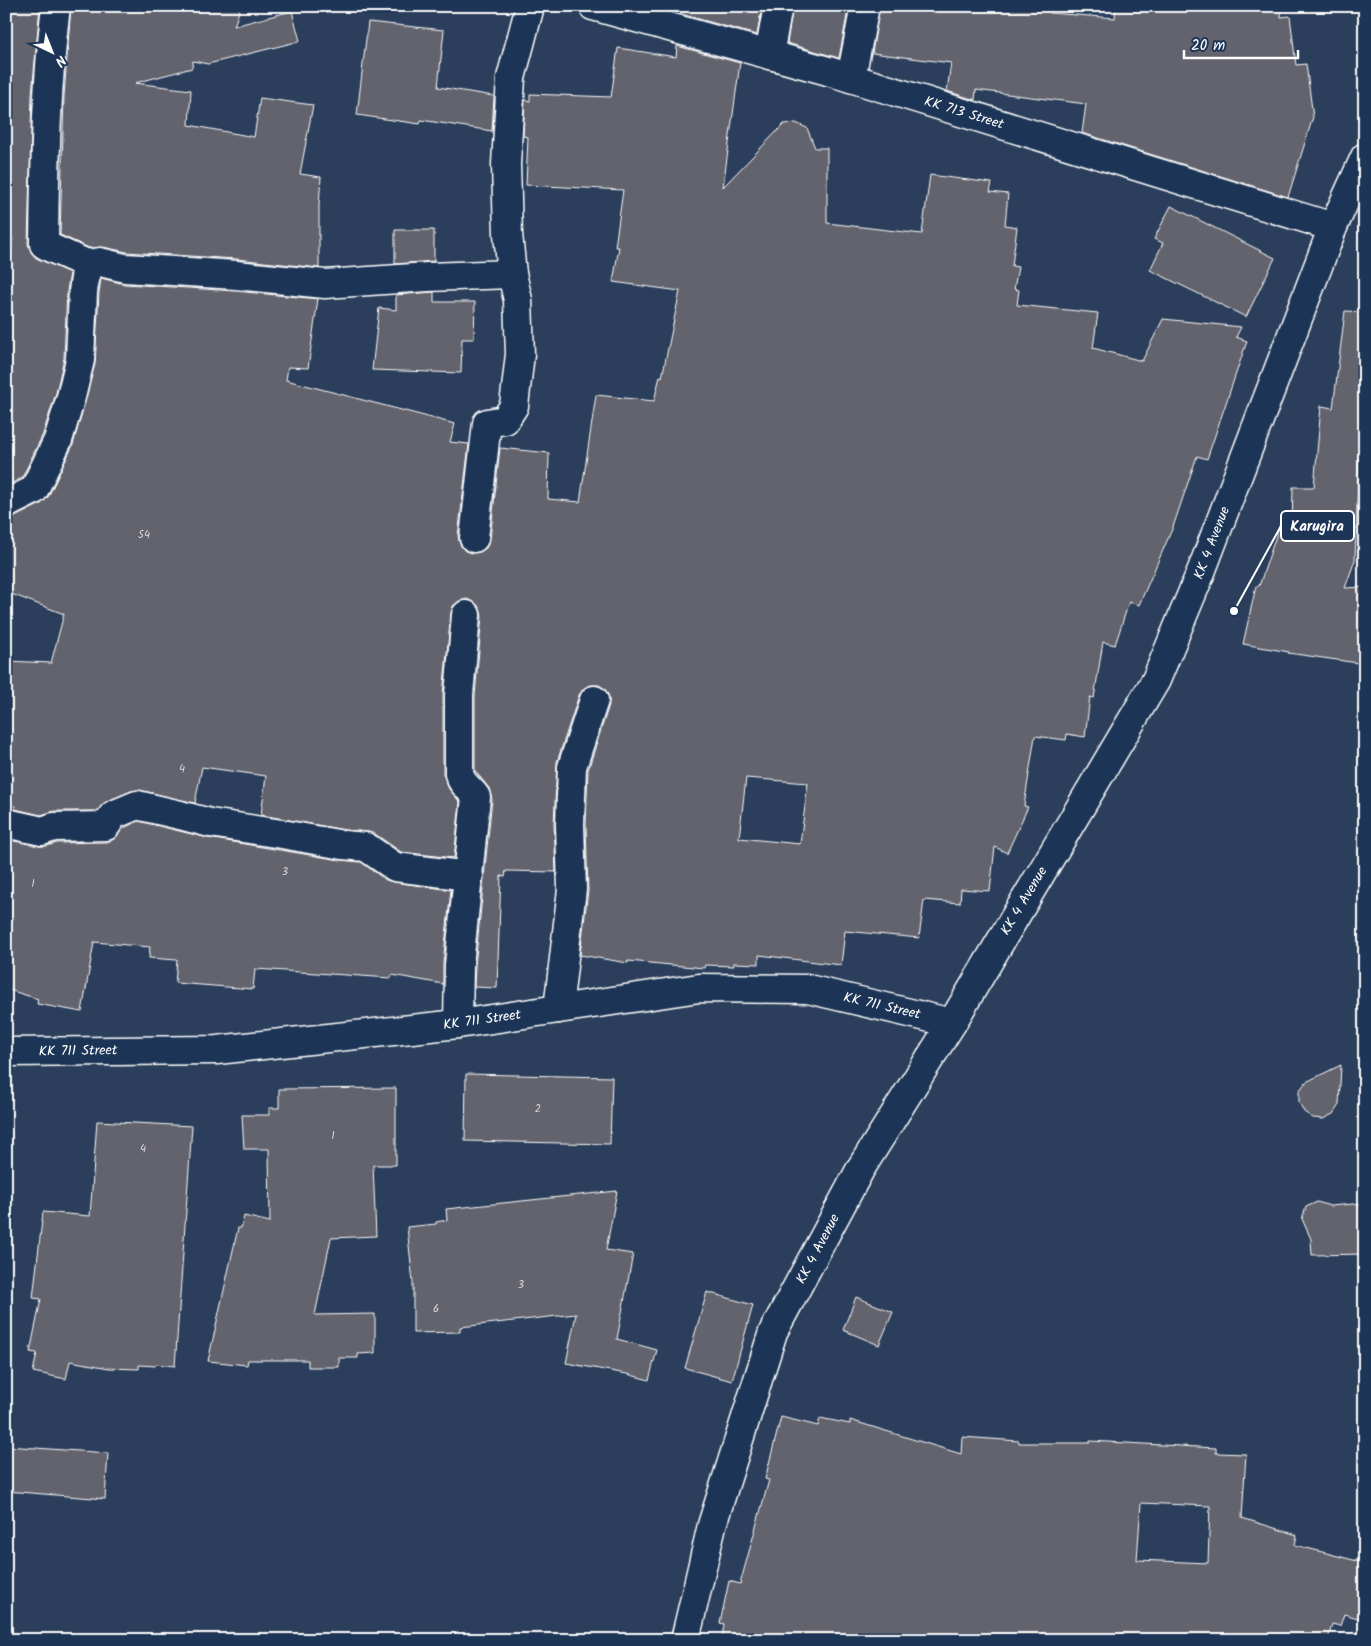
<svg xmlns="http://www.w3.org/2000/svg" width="1371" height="1646" viewBox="0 0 1371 1646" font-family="Kalam,sans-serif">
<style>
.building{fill:#63636d;stroke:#fff;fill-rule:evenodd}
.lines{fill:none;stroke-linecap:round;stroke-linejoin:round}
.minor-casing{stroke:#fff;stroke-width:31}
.secondary-casing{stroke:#fff;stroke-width:31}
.minor{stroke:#1d3557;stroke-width:28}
.secondary{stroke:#1d3557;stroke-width:28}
.labels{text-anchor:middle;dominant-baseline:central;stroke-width:4.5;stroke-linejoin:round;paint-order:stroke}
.number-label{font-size:11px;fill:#d8d8da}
.street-label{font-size:14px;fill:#fff;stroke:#1d3557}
.leader{fill:none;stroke:#fff;stroke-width:2}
.callout-dot{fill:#fff;stroke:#1d3557;stroke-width:2}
.callout{fill:#1d3557;stroke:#fff;stroke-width:2}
.callout-label{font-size:15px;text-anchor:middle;font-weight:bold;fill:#fff}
</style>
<rect width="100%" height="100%" fill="#2b3e5b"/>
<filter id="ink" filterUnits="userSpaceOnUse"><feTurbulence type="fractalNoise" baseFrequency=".02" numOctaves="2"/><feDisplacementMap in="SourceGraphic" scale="10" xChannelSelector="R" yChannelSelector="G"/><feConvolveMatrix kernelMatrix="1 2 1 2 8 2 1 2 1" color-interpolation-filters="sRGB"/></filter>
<g filter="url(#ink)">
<g class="building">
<path d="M 6,6 L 40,6 L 32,94 L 28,244 L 31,252 L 36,258 L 70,273 L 67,291 L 64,358 L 56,393 L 43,434 L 22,478 L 6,486 L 6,312 L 13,237 L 6,237 Z"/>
<path d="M 71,6 L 241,6 L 234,26 L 292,11 L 300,41 L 208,64 L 193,61 L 192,68 L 135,83 L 191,90 L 189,125 L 254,137 L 260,98 L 313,105 L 300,174 L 321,177 L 319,205 L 319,268 L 237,259 L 127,252 L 103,247 L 89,248 L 60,235 L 64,96 Z"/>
<path d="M 682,6 L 762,6 L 757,35 L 681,14 Z"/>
<path d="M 793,6 L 834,6 L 848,10 L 839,58 L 787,43 Z"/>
<path d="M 880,6 L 1051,6 L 1050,13 L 1115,18 L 1116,6 L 1282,6 L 1281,17 L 1290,16 L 1296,65 L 1306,64 L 1313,117 L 1288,197 L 1082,133 L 1086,104 L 976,90 L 975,100 L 947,91 L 951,63 L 872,53 Z"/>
<path d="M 368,22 L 444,30 L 438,87 L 494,96 L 492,131 L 421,120 L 420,124 L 357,115 Z"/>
<path d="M 677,46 L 740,63 L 723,187 L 784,124 L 796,123 L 807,128 L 815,148 L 827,148 L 827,223 L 922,234 L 930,175 L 992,183 L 990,192 L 1008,194 L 1005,225 L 1017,227 L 1012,266 L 1018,267 L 1014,289 L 1019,290 L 1017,305 L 1098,313 L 1093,348 L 1142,361 L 1163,319 L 1241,327 L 1236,337 L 1247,341 L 1207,459 L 1197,456 L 1173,527 L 1139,605 L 1129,602 L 1115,645 L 1103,642 L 1094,698 L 1090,697 L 1085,737 L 1067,734 L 1066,740 L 1035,736 L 1024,806 L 1028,807 L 1007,853 L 995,847 L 990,891 L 961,889 L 960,903 L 924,900 L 919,938 L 845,931 L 841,965 L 759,955 L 759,964 L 734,963 L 734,966 L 705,965 L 704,968 L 628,961 L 628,963 L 580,955 L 588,891 L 586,825 L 588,770 L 609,705 L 609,697 L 605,689 L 599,685 L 591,685 L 584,688 L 579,695 L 557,762 L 554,824 L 556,872 L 506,871 L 505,877 L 501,876 L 497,988 L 474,987 L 475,966 L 492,799 L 489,788 L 475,771 L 475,696 L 482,616 L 480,609 L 475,603 L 467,599 L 459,601 L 453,606 L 451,613 L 443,694 L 443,774 L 449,789 L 460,802 L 454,858 L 401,852 L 375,834 L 368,832 L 345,830 L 261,815 L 266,776 L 202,767 L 195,803 L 140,790 L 131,791 L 107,801 L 97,811 L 54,811 L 41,815 L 15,809 L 15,806 L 6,804 L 6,661 L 51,663 L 64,614 L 6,592 L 6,519 L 13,518 L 41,504 L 48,497 L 73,445 L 95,364 L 99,293 L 101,278 L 124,284 L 235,291 L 318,299 L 308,368 L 288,367 L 286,380 L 455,424 L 450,442 L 469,444 L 458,536 L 460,544 L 465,551 L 472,553 L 480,552 L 486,548 L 490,540 L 500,448 L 549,453 L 548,499 L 580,502 L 596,395 L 654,401 L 660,376 L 662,377 L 680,291 L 613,282 L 619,247 L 615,247 L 623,190 L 526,185 L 528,137 L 523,136 L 525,100 L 530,101 L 530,94 L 611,97 L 618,48 L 676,57 ZM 746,778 L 808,783 L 800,844 L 739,838 Z"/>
<path d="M 1171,206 L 1275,258 L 1246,317 L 1150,270 L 1163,243 L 1154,239 Z"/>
<path d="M 395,230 L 434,230 L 434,261 L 395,264 Z"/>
<path d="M 434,292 L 434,302 L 475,302 L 474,339 L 462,339 L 461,373 L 372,370 L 379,308 L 396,310 L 396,295 Z"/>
<path d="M 1345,311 L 1365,312 L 1365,453 L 1359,452 L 1355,560 L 1345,588 L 1365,587 L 1365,664 L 1288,653 L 1289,652 L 1243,644 L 1256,586 L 1259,586 L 1280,524 L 1292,528 L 1293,487 L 1314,487 L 1321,406 L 1333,408 Z"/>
<path d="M 138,821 L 208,838 L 340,860 L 361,862 L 386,880 L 393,882 L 451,890 L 443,963 L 443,984 L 392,975 L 391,978 L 255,969 L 253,989 L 175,983 L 177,960 L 149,958 L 150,947 L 94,942 L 82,1012 L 37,1004 L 38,999 L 6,989 L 6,857 L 9,840 L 39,846 L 47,846 L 57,843 L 107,842 L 114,839 L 124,828 Z"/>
<path d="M 1341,1065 L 1339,1105 L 1333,1114 L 1323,1119 L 1313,1118 L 1304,1112 L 1299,1102 L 1299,1091 L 1306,1082 Z"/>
<path d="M 466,1074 L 612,1077 L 610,1144 L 465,1141 Z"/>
<path d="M 396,1088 L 396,1165 L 373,1165 L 376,1236 L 331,1238 L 315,1315 L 375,1314 L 375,1353 L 358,1354 L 358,1358 L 339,1358 L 339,1367 L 308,1367 L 308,1360 L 248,1360 L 247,1365 L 208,1361 L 238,1228 L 241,1228 L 244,1216 L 270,1222 L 269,1149 L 244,1149 L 242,1115 L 269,1115 L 269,1108 L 279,1108 L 279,1089 Z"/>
<path d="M 97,1121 L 192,1126 L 175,1366 L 156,1364 L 155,1366 L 139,1365 L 139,1369 L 109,1368 L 70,1361 L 66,1379 L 33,1372 L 37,1353 L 30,1352 L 41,1299 L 33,1298 L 43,1212 L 90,1216 Z"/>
<path d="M 617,1191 L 606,1250 L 633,1254 L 617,1339 L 657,1350 L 649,1380 L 627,1374 L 566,1363 L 576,1314 L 460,1327 L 460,1332 L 413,1333 L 413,1282 L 407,1227 L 436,1224 L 436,1222 L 447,1220 L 446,1209 Z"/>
<path d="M 1317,1202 L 1330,1206 L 1365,1203 L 1365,1254 L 1312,1255 L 1311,1239 L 1302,1219 L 1306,1207 Z"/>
<path d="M 707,1292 L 753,1305 L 732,1381 L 685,1368 Z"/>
<path d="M 856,1297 L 893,1312 L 879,1345 L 843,1330 Z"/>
<path d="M 781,1417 L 818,1426 L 820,1418 L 850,1424 L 850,1420 L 961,1454 L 962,1437 L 1019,1441 L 1019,1443 L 1090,1443 L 1090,1441 L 1216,1448 L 1216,1453 L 1246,1454 L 1242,1518 L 1297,1535 L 1295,1545 L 1365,1563 L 1365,1620 L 1344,1614 L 1340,1626 L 1332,1624 L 1328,1640 L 722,1640 L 724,1624 L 720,1623 L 729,1581 L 740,1584 L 769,1480 L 765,1479 ZM 1141,1503 L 1210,1506 L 1208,1563 L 1137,1560 Z"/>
<path d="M 6,1446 L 108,1453 L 105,1499 L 6,1491 Z"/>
</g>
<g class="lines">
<g class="minor-casing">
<g id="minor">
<path d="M 56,6 C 46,85 45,164 44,244 L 51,248 L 87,264"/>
<path d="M 593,6 L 828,71 L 1333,227"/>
<path d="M 769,55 L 778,6"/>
<path d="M 851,78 L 865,6"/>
<path d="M 6,504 L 34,490 L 58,440 L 71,397 L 80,360 L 83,292 L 87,264 L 100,262 L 125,268 L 236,275 L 325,284 L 428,277 L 512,274"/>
<path d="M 474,538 L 487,423 L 505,420 L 514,406 L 520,354 L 518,300 L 512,274 L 508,234 L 506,164 L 511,78 L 530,6"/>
<path d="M 6,823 L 42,831 L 54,827 L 106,826 L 113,815 L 137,805 L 180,815 L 210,823 L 282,834 L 343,845 L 366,847 L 395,867 L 469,876"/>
<path d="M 558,1009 L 572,889 L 570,825 L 572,767 L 594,700"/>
<path d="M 458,1024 L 459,965 L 476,797 C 469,786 463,787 459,774 L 459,695 L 466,615"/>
<path d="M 6,1052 L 217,1050 L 458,1024 L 699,988 L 808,989 L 952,1023"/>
</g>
</g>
<g class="secondary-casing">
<path id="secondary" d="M 685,1640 L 712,1525 L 773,1332 L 861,1168 L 952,1023 L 1156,680 L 1201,572 L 1333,227 L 1365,157"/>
</g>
<use href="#minor" class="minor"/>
<use href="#secondary" class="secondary"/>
</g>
</g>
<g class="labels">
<g class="number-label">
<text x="144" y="535">54</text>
<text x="182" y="769">4</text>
<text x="285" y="872">3</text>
<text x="33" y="884">1</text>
<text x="538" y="1109">2</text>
<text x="333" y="1136">1</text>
<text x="143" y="1149">4</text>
<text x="521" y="1285">3</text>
<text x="436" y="1309">6</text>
</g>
<g class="street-label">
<text transform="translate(964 113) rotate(17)">KK 713 Street</text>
<text transform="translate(1212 543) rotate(-69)">KK 4 Avenue</text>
<text transform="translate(1024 901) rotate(-59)">KK 4 Avenue</text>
<text transform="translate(882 1006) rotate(13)">KK 711 Street</text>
<text transform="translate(482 1020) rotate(-8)">KK 711 Street</text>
<text transform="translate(78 1051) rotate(-1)">KK 711 Street</text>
<text transform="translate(818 1249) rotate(-62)">KK 4 Avenue</text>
</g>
</g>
<path class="leader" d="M1234 611L1281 526"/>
<circle class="callout-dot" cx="1234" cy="611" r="5"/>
<rect class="callout" x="1281" y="511" width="73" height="30" rx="5"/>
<g class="callout-label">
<text x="1317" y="531">Karugira</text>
</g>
<rect width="1371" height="1646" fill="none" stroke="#1d3557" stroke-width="25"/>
<rect x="12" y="12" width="1346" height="1621" fill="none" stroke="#fff" stroke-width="2" filter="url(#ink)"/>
<g transform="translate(52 52) rotate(137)" stroke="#1d3557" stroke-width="4" paint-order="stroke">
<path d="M0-4L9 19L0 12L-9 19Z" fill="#ffffff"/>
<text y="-8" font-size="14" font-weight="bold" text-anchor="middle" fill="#ffffff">N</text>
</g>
<path d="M1184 50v8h114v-8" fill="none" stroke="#ffffff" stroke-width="2.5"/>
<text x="1191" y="50" font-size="15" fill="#ffffff" stroke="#1d3557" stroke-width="4" paint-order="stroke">20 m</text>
</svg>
